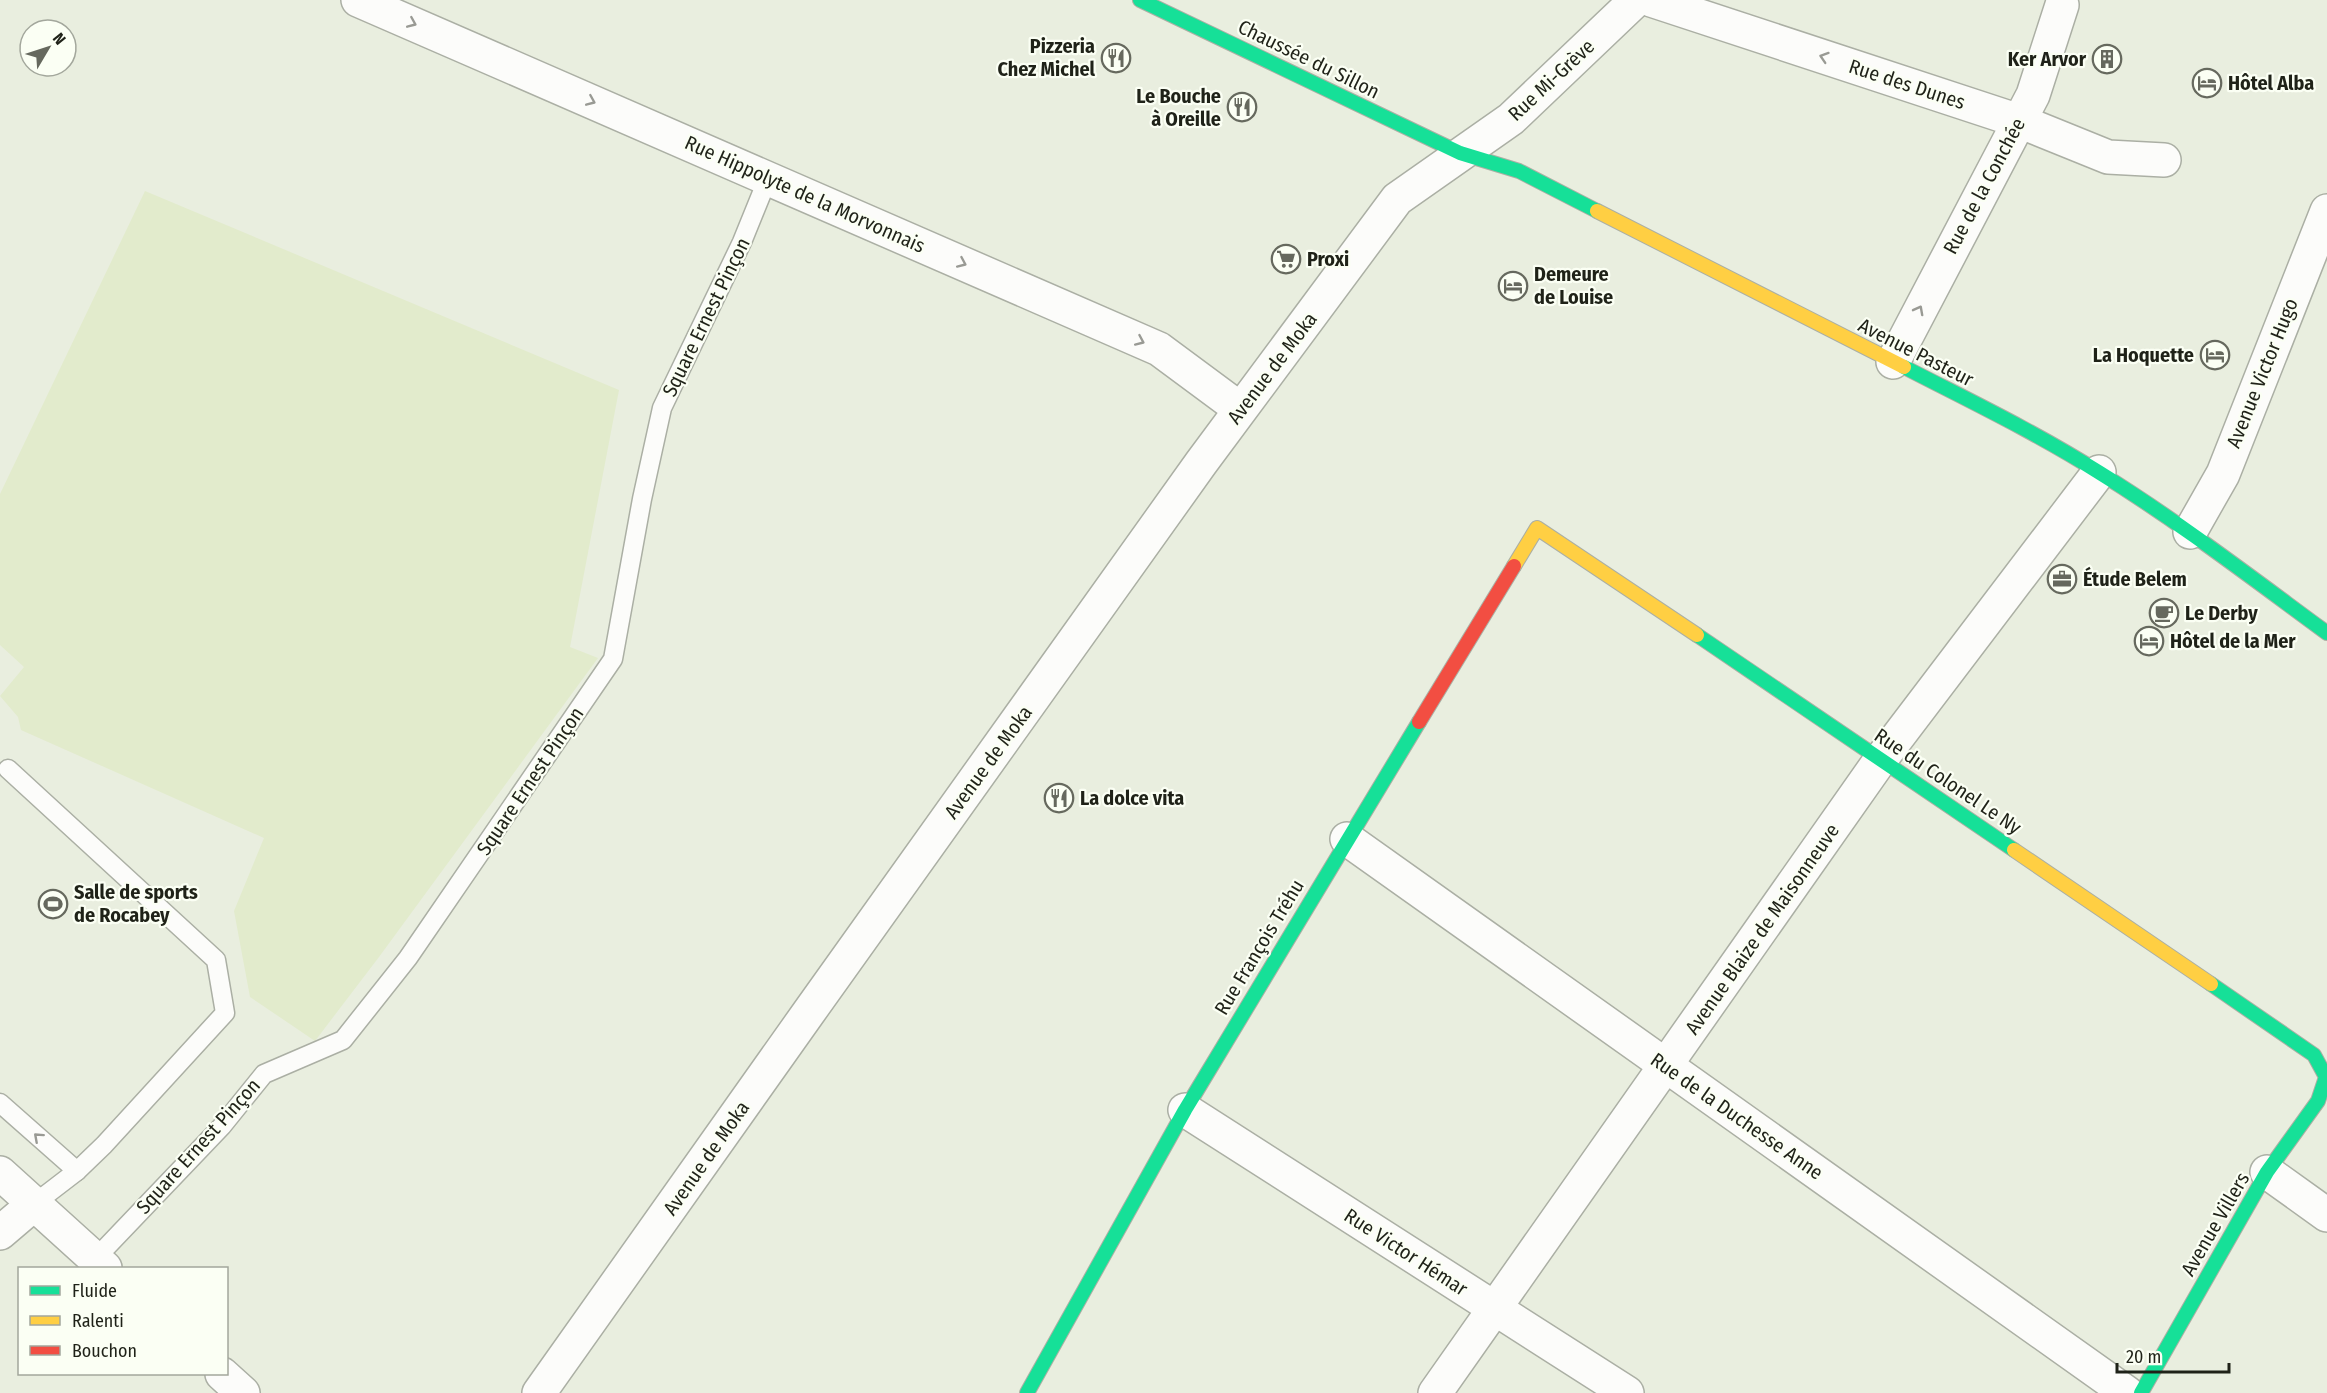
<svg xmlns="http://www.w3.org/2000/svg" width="2327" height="1393" viewBox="0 0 2327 1393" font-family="'Fira Sans Condensed',sans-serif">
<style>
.green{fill:#e2ebcc}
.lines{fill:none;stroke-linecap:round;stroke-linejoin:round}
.lane-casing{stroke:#abafa4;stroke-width:21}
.street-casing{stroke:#abafa4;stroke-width:36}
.fast-casing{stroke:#abafa4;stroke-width:16}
.slow-casing{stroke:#abafa4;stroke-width:16}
.jam-casing{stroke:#abafa4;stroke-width:16}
.lane{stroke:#fcfcfa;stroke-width:18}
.street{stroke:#fcfcfa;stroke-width:33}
.fast{stroke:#16e098;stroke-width:14}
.slow{stroke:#ffcf43;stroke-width:14}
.jam{stroke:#f24e42;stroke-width:14}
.oneway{stroke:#999a94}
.labels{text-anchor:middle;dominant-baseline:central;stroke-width:4.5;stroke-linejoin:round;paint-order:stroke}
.poi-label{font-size:20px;font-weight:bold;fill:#1f2218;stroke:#fbfff4;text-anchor:start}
.street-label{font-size:20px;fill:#1f2218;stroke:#fbfff4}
</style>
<rect width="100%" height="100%" fill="#e9eedf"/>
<path class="green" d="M 145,191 L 619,390 L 570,647 L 598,658 L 379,957 L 315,1041 L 250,997 L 234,911 L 264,838 L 21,730 L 18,717 L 0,696 L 24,667 L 0,645 L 0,494 Z"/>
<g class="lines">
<g class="lane-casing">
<g id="lane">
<path d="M 8,769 L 216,960 L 225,1013 L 104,1145 L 77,1171 L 34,1204"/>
<path d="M 0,1103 L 77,1171"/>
<path d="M 95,1259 L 222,1126 L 264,1074 L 343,1040 L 408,958 L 613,659 L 642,499 L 662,408 L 742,242 L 768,178"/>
</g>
</g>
<g class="street-casing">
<g id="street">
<path d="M 358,0 L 1159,349 L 1240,409"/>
<path d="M 1651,0 L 2019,121 L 2108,157 L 2164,160"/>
<path d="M 1893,362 L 2033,95 L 2062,5"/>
<path d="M 2190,532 L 2223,474 L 2327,211"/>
<path d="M 1347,839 L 2127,1393"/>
<path d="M 1185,1110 L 1627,1393"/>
<path d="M 2267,1172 L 2327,1215"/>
<path d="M 0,1173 L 105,1268"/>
<path d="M 0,1233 L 34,1204"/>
<path d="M 222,1374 L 243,1393"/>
<path d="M 539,1393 L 809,1012 L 1201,463 L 1397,199 L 1511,119 L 1636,0"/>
<path d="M 1435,1393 L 1881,759 L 2099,472"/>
</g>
</g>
<g class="fast-casing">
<g id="fast">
<path d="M 1140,0 L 1460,153 L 1519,171 L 1597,211"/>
<path d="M 1904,367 C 1970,401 2037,433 2100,473 C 2179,522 2252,578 2327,633"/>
<path d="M 1697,635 L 2014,850"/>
<path d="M 1027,1393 L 1185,1110 L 1419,722"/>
<path d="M 2141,1393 L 2267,1172 L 2318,1101 L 2326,1077 L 2314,1055 L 2211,984"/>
</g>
</g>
<g class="slow-casing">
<g id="slow">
<path d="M 1597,211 L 1904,367"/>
<path d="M 1514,566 L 1537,528 L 1697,635"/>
<path d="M 2014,850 L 2211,984"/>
</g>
</g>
<g class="jam-casing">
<path id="jam" d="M 1419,722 L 1514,566"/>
</g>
<use href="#lane" class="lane"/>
<use href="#street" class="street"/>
<use href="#fast" class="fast"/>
<use href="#slow" class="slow"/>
<use href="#jam" class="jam"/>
</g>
<defs><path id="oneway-chevron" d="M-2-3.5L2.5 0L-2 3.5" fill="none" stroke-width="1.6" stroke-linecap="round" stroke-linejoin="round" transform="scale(1.5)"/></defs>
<g class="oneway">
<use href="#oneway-chevron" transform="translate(412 23) rotate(23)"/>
<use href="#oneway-chevron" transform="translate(1824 57) rotate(-162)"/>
<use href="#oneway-chevron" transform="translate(591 101) rotate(23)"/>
<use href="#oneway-chevron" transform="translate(962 263) rotate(24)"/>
<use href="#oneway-chevron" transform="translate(1919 310) rotate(-62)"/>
<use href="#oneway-chevron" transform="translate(1140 341) rotate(24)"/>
<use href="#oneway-chevron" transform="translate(38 1137) rotate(-138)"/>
</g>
<defs>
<g id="restaurant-ring" transform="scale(1.5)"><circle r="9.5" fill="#fbfff4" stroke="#66695e" stroke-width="1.5"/><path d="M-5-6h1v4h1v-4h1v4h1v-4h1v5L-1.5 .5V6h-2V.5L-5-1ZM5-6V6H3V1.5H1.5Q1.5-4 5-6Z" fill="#66695e"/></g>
<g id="building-ring" transform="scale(1.5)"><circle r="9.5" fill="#fbfff4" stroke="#66695e" stroke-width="1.5"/><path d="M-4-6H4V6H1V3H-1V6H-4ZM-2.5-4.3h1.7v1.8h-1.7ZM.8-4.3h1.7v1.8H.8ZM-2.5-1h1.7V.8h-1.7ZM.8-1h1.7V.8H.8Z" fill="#66695e"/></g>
<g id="hotel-ring" transform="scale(1.5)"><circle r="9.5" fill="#fbfff4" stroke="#66695e" stroke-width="1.5"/><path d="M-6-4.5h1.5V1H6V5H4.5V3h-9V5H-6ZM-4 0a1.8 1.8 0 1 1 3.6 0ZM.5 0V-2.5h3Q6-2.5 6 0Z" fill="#66695e"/></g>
<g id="supermarket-ring" transform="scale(1.5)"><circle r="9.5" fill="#fbfff4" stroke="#66695e" stroke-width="1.5"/><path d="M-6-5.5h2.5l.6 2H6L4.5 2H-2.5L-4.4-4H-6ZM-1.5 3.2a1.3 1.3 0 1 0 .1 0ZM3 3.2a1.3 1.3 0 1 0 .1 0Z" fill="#66695e"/></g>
<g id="office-ring" transform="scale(1.5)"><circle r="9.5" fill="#fbfff4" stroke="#66695e" stroke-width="1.5"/><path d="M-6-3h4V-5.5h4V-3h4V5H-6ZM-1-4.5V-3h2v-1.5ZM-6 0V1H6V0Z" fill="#66695e"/></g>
<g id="cafe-ring" transform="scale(1.5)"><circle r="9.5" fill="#fbfff4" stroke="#66695e" stroke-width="1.5"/><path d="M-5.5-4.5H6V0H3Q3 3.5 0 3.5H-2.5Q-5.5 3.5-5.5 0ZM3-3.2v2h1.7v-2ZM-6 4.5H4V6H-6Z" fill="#66695e"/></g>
<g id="stadium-ring" transform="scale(1.5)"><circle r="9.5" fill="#fbfff4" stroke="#66695e" stroke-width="1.5"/><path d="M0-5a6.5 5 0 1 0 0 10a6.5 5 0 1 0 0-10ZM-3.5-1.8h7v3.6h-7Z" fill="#66695e"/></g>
</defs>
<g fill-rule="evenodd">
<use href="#restaurant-ring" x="1116" y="58"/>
<use href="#building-ring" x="2107" y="59"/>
<use href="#hotel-ring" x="2207" y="83"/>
<use href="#restaurant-ring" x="1242" y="107"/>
<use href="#supermarket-ring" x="1286" y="259"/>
<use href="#hotel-ring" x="1513" y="286"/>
<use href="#hotel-ring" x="2215" y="355"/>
<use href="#office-ring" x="2062" y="579"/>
<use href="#cafe-ring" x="2164" y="613"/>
<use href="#hotel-ring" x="2149" y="641"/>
<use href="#restaurant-ring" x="1059" y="798"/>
<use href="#stadium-ring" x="53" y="904"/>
</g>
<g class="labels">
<g class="poi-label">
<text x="1095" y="46" text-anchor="end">Pizzeria<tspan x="1095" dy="23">Chez Michel</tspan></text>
<text x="2086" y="59" text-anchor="end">Ker Arvor</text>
<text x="2228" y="83">Hôtel Alba</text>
<text x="1221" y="96" text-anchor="end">Le Bouche<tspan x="1221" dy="23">à Oreille</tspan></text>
<text x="1307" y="259">Proxi</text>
<text x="1534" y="274">Demeure<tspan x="1534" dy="23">de Louise</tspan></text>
<text x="2194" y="355" text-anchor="end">La Hoquette</text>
<text x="2083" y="579">Étude Belem</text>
<text x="2185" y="613">Le Derby</text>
<text x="2170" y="641">Hôtel de la Mer</text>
<text x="1080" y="798">La dolce vita</text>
<text x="74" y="892">Salle de sports<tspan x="74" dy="23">de Rocabey</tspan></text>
</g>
<g class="street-label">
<text transform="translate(1309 59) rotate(26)">Chaussée du Sillon</text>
<text transform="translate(1551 80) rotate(-43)">Rue Mi-Grève</text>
<text transform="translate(1907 84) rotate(18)">Rue des Dunes</text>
<text transform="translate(1984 186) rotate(-62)">Rue de la Conchée</text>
<text transform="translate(805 194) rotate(24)">Rue Hippolyte de la Morvonnais</text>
<text transform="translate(706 317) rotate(-64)">Square Ernest Pinçon</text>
<text transform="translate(1916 352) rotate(27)">Avenue Pasteur</text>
<text transform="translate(1272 368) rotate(-53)">Avenue de Moka</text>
<text transform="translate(2262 373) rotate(-68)">Avenue Victor Hugo</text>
<text transform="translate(988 762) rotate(-54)">Avenue de Moka</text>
<text transform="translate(530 781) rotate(-56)">Square Ernest Pinçon</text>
<text transform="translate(1948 781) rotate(34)">Rue du Colonel Le Ny</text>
<text transform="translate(1762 929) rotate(-55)">Avenue Blaize de Maisonneuve</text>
<text transform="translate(1259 947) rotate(-59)">Rue François Tréhu</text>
<text transform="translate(1737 1116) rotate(35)">Rue de la Duchesse Anne</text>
<text transform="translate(198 1146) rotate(-48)">Square Ernest Pinçon</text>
<text transform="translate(706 1158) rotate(-55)">Avenue de Moka</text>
<text transform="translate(2215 1224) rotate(-60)">Avenue Villers</text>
<text transform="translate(1406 1252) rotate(33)">Rue Victor Hémar</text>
</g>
</g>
<rect x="18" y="1267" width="210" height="108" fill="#fbfff4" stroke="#a3a79c" stroke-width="1.5"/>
<rect x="30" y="1286" width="30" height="9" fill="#16e098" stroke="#a3a79c" stroke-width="1.5"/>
<text x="72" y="1297" font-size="18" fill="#1f2218">Fluide</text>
<rect x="30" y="1316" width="30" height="9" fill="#ffcf43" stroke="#a3a79c" stroke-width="1.5"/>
<text x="72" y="1327" font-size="18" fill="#1f2218">Ralenti</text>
<rect x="30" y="1346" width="30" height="9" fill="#f24e42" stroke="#a3a79c" stroke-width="1.5"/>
<text x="72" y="1357" font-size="18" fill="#1f2218">Bouchon</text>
<g transform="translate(48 48) rotate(51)"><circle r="28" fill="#fbfff4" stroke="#a3a79c" stroke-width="1.5"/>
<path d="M0-4.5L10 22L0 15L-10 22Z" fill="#66695e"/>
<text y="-9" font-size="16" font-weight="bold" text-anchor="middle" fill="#1f2218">N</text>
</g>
<path d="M2117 1363v9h112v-9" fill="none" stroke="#1f2218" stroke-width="3"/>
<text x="2126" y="1363" font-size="18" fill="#1f2218" stroke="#fbfff4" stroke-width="4.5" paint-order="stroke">20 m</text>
</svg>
